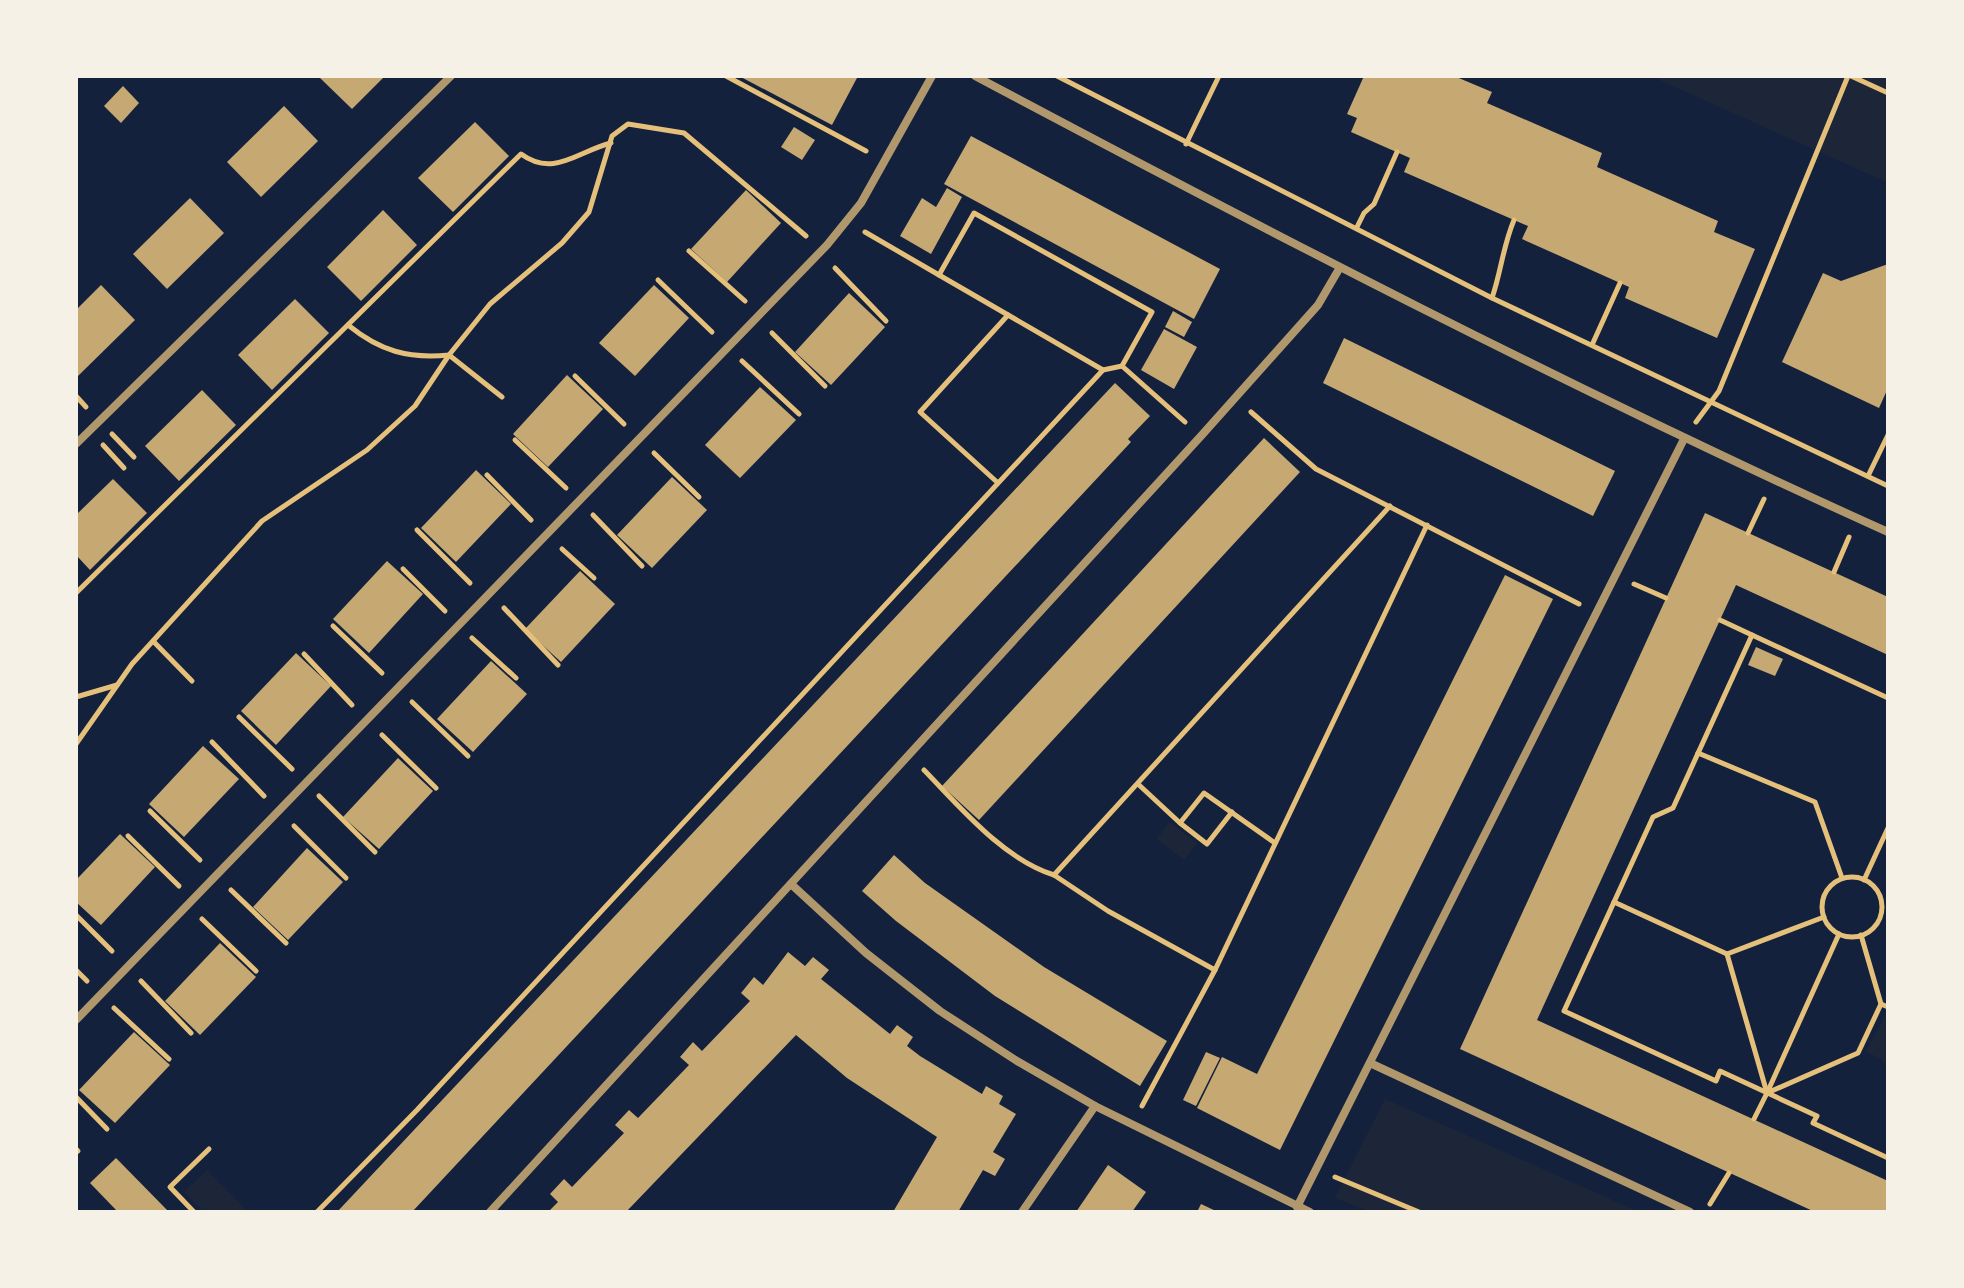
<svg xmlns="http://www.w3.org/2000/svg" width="1964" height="1288" viewBox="0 0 1964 1288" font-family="'Alegreya Sans',sans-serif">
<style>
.green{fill:#1d2539}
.building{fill:#c6a872}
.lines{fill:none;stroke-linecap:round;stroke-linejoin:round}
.path{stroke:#e5c07b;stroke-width:5}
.minor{stroke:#b1986c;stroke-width:8}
</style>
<rect width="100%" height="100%" fill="#14213d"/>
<g class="green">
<path d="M 1651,76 L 1888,76 L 1888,183 Z"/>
<path d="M 1169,822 L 1197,843 L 1184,860 L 1157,839 Z"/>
<path d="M 1888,1011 L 1888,1064 L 1866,1051 Z"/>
<path d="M 1385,1099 L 1639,1212 L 1371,1212 L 1335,1198 Z"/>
<path d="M 207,1170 L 246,1210 L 244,1212 L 204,1212 L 184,1192 Z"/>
</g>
<g class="building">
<path d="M 318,76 L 385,76 L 352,109 Z"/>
<path d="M 739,76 L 858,76 L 832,125 Z"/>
<path d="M 1364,76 L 1454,76 L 1492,92 L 1487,103 L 1602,153 L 1597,167 L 1718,221 L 1714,232 L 1755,249 L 1717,338 L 1625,298 L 1629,287 L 1522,239 L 1528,226 L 1404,172 L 1410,158 L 1351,132 L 1357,118 L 1347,114 Z"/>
<path d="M 123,86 L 139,103 L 121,123 L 104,106 Z"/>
<path d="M 284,106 L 318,141 L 261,197 L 227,162 Z"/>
<path d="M 475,122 L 509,156 L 453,212 L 418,178 Z"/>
<path d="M 794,127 L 815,140 L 802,160 L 781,147 Z"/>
<path d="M 971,136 L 1220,269 L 1194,319 L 944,184 Z"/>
<path d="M 947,188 L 962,197 L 931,254 L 900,236 L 922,198 L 936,207 Z"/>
<path d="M 746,190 L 781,223 L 727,282 L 691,249 Z"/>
<path d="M 190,198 L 224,233 L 167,289 L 133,254 Z"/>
<path d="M 383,210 L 417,245 L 361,301 L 327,267 Z"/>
<path d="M 1888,264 L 1888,388 L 1879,408 L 1782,362 L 1823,273 L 1841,281 Z"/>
<path d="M 101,285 L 135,320 L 78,376 L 76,310 Z"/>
<path d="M 654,285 L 689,318 L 635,376 L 599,343 Z"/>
<path d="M 849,293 L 885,327 L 831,385 L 795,352 Z"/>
<path d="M 295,299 L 329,333 L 272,390 L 238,355 Z"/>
<path d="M 1173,311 L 1192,322 L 1184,337 L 1165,327 Z"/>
<path d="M 1164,329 L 1197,347 L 1174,389 L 1141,370 Z"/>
<path d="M 1344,338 L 1615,471 L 1593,516 L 1323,383 Z"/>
<path d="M 567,375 L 603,409 L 548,467 L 513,434 Z"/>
<path d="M 1115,383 L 1150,416 L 1128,439 L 1131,442 L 412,1212 L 337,1212 Z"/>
<path d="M 760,387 L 796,420 L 740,478 L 705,445 Z"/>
<path d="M 202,390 L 236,425 L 179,481 L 145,446 Z"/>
<path d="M 1264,438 L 1300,472 L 979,820 L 942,786 Z"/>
<path d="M 476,470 L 511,504 L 456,562 L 421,528 Z"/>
<path d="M 672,477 L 707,510 L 652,568 L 617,535 Z"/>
<path d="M 113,479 L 147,513 L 90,570 L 76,555 L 76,515 Z"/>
<path d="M 1705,513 L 1888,597 L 1888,655 L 1736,585 L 1537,1020 L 1888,1181 L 1888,1212 L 1815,1212 L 1460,1049 Z"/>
<path d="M 387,561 L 423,594 L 369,653 L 333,619 Z"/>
<path d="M 580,571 L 615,604 L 561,662 L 525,629 Z"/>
<path d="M 1505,575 L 1553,599 L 1280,1150 L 1197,1108 L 1222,1057 L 1257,1074 Z"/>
<path d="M 1756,647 L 1783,659 L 1775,676 L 1748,665 Z"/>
<path d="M 296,653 L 331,686 L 276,745 L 241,711 Z"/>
<path d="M 491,661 L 527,694 L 473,752 L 437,719 Z"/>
<path d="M 203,746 L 239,779 L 184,837 L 149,804 Z"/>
<path d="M 398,758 L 433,791 L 379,849 L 343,817 Z"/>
<path d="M 120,834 L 155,867 L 101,925 L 76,902 L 76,880 Z"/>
<path d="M 307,848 L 343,882 L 288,940 L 253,907 Z"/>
<path d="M 894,855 L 925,883 L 1044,967 L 1167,1041 L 1140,1086 L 995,996 L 896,921 L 862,891 Z"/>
<path d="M 220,943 L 256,977 L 200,1035 L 165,1001 Z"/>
<path d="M 788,952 L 805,966 L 813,957 L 829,970 L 821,979 L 890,1034 L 897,1025 L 913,1037 L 907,1046 L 920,1056 L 982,1094 L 986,1086 L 1003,1096 L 999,1104 L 1016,1114 L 993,1152 L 1005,1159 L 995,1176 L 983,1170 L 958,1212 L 893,1212 L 937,1137 L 847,1078 L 796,1035 L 626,1212 L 548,1212 L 558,1202 L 550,1194 L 564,1179 L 572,1187 L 624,1133 L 615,1125 L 629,1110 L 638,1118 L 689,1065 L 680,1057 L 693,1042 L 702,1051 L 750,1001 L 741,993 L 754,977 L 763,985 Z"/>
<path d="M 134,1032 L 170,1065 L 115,1123 L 79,1090 Z"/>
<path d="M 1206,1052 L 1220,1058 L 1196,1106 L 1183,1100 Z"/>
<path d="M 116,1158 L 169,1212 L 118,1212 L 90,1183 Z"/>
<path d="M 1108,1165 L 1146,1192 L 1132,1212 L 1076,1212 Z"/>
<path d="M 1201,1204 L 1218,1212 L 1197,1212 Z"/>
</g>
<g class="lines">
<g class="path">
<path d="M 726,76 L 866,151"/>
<path d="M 1057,76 L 1492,298 L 1888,486"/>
<path d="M 1851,76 L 1888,93"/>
<path d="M 1186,144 L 1219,76"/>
<path d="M 1357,227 L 1364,213 L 1374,204 L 1397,152"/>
<path d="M 865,232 L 939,275 L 974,213 L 1152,312 L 1122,366 L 1185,422"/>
<path d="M 689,251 L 745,301"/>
<path d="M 835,268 L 886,321"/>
<path d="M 939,275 L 1103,370"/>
<path d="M 658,280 L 712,332"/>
<path d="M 1492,298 C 1501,272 1503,246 1514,220"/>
<path d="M 348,325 C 380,351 408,359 449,355 L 490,304 L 562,243 L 589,212 L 612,136 L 628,124 L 684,133 L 806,236"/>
<path d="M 772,333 L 825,386"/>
<path d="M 1592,345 L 1620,283"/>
<path d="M 742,361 L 799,414"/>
<path d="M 575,376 L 624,424"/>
<path d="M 76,396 L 86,407"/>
<path d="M 1251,412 L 1316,469 L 1579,604"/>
<path d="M 1696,422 L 1719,391 L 1848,76"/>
<path d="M 112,434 L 134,457"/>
<path d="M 515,440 L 566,488"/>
<path d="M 103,445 L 124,468"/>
<path d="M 654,453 L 699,497"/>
<path d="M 487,475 L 531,520"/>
<path d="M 1868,476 L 1888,435"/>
<path d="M 998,483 L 920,412 L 1008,315"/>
<path d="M 593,515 L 642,566"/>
<path d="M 417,530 L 470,583"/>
<path d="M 1748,533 L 1764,499"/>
<path d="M 562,549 L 594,578"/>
<path d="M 403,569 L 445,611"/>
<path d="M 1834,572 L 1849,537"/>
<path d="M 1634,584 L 1666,598"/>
<path d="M 76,593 L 521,154 C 554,178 578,151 611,143"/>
<path d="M 504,608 L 558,665"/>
<path d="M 1720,620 L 1752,635"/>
<path d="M 333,626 L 382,673"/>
<path d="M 472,638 L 516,678"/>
<path d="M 153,641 L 192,681"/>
<path d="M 304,654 L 352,705"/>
<path d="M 76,697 L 117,685"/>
<path d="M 1888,698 L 1752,635 L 1673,808 L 1653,817 L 1564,1011 L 1716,1081 L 1720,1071 L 1817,1116 L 1813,1123 L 1888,1158"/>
<path d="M 412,702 L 468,756"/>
<path d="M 239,717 L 292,769"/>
<path d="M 382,735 L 436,788"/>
<path d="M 212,742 L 264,796"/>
<path d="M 76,744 L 132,664 L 262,521 L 367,450 L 415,406 L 449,355 L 502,397"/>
<path d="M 1698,753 L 1815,802 L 1842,878"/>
<path d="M 924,770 C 960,807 1003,859 1054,875"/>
<path d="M 1138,784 L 1180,823 L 1204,793 L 1275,843"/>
<path d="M 319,796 L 375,852"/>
<path d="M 150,811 L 200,860"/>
<path d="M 1180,823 L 1207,844 L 1232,812"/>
<path d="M 294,826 L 346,878"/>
<path d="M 128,836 L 179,886"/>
<circle cx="1852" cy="907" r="30"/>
<path d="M 1864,880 L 1888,828"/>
<path d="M 231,890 L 286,943"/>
<path d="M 1614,902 L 1727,954 L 1824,917"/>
<path d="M 76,915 L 112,951"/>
<path d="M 202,919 L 256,971"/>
<path d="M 1839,934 L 1767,1093 L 1858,1053 L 1881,1004"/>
<path d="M 1861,935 L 1881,1004 L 1888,1007"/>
<path d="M 1727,954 L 1767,1093 L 1754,1119"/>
<path d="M 76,970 L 87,981"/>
<path d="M 1215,970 L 1108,911 L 1054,875 L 1390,506"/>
<path d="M 141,981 L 191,1033"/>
<path d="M 114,1008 L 169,1059"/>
<path d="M 76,1097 L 107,1129"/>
<path d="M 1142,1106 L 1215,970 L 1427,525"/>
<path d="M 76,1149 L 78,1151"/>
<path d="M 1335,1177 L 1419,1212"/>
<path d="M 1710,1204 L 1729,1173"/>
<path d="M 194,1212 L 170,1187 L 209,1149"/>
<path d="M 317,1212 L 417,1110 L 1103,370 L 1122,366"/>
</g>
<g class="minor">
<path d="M 975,76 C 1276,236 1577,392 1888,532"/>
<path d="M 76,444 L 451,76"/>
<path d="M 791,884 L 866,953 L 940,1011 L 1017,1061 L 1095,1106 L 1310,1212"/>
<path d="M 76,1020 L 827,245 L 861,203 L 932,76"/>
<path d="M 1370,1063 L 1690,1212"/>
<path d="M 1297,1207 L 1684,439"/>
<path d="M 490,1212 L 1201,436 L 1318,305 L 1339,269"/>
<path d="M 1022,1212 L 1095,1106"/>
</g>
</g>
<rect width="1964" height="1288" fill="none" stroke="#f6f1e7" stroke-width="156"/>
</svg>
